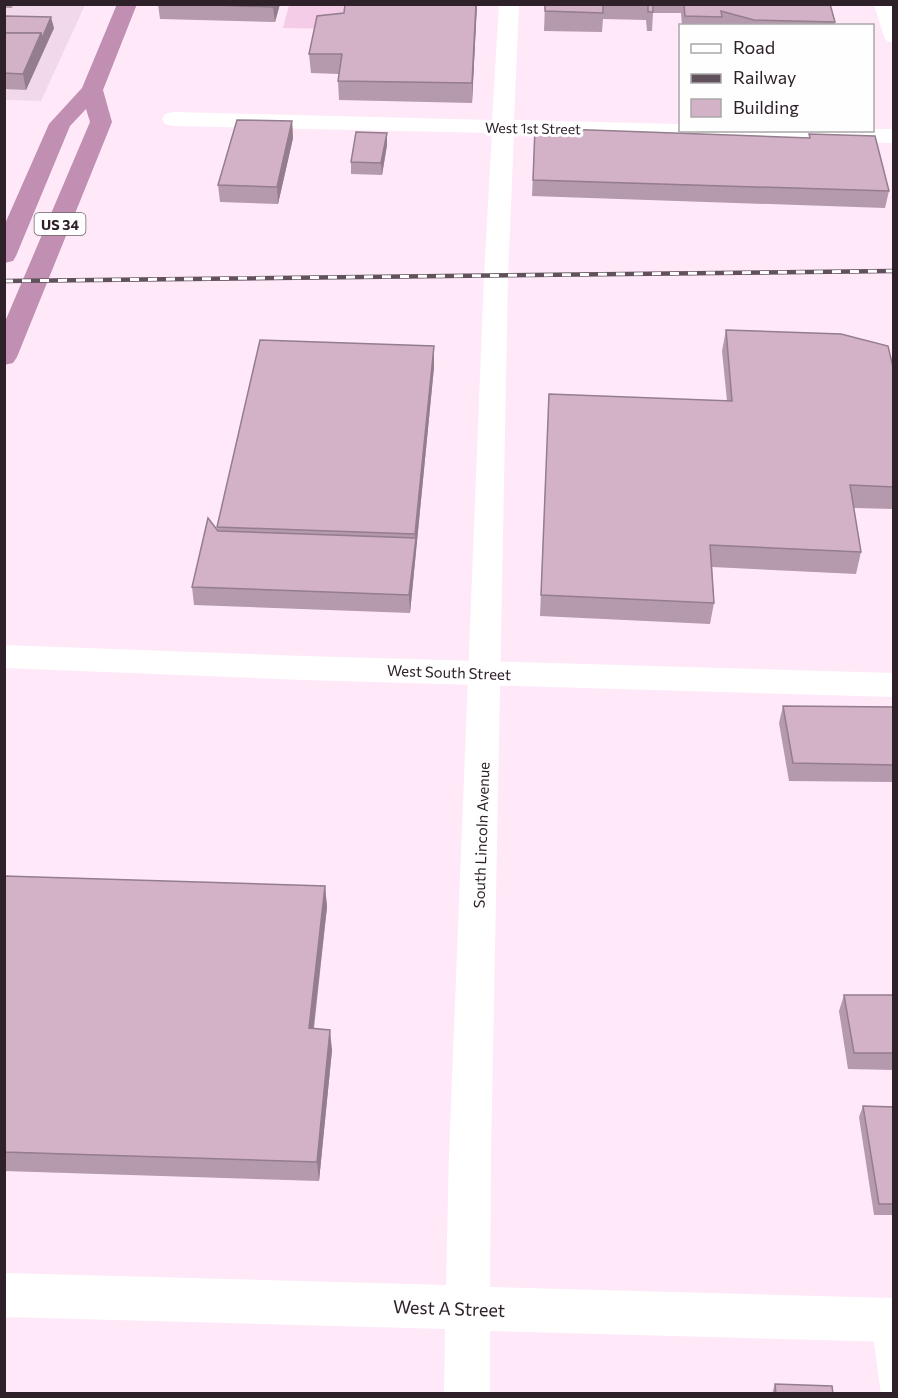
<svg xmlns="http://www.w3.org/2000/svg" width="898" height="1398" viewBox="0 0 898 1398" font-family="Commissioner,sans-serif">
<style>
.built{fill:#f2d9ea}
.green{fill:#f5cce8}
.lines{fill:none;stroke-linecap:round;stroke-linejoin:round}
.service{fill:#fff;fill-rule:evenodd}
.minor{fill:#fff;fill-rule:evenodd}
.secondary{fill:#fff;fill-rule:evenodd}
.trunk{fill:#c08fb2;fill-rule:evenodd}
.rail-casing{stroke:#60515c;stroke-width:4.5}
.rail{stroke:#fefefe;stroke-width:3;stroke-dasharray:9;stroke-linecap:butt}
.wall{fill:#b599ac}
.shaded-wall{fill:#947d8c}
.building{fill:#d3b2c8;stroke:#947d8c;stroke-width:1.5}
.labels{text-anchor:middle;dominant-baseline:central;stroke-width:6;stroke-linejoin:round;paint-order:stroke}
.far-street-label{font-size:14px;fill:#2e212a;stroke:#fefefe}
.shield{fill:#fefefe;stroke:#6c636a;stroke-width:1.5}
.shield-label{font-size:14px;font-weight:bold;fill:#2e212a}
.street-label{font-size:15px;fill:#2e212a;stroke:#fefefe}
.near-street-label{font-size:18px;fill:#2e212a;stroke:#fefefe}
</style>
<rect width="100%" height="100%" fill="#ffe9f8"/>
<path class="built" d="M 5,5 L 85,5 L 41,101 L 5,100 Z"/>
<path class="green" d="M 289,5 L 350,5 L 344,29 L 283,28 Z"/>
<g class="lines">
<path class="service" d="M 882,1310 L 890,1313 L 894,1323 L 894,1394 L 881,1394 L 871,1321 L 874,1313 Z"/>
<g class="minor">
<path d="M 499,4 L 519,4 L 514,120 L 680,124 L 680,130 L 894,129 L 894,143 L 514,134 L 508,276 L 491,1154 L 490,1287 L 894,1298 L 894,1342 L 490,1331 L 490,1394 L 444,1394 L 445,1329 L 4,1317 L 4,1273 L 446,1285 L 449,1154 L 484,276 L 492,133 L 173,126 L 165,124 L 162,119 L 165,114 L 173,112 L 492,120 Z"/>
<path d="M 874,4 L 894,4 L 894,43 L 887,41 L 884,37 Z"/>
</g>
<path class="secondary" d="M 4,645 L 305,656 L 894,673 L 894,697 L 305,680 L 4,668 Z"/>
<path class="trunk" d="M 117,4 L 137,4 L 103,90 L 112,122 L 17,357 L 13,363 L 4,365 L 4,324 L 90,122 L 86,109 L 70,126 L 16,256 L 13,261 L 4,263 L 4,226 L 49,124 L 82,88 Z"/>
<g class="rail-casing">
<path id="rail" d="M 4,281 L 894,271"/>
</g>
<use href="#rail" class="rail"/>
</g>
<g class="wall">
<path d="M 4,4 L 13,4 L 12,8 L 4,8 Z"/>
<path d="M 158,4 L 280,4 L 275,22 L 160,19 Z"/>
<path d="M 345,4 L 477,4 L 472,103 L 339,100 L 338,81 L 339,74 L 311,73 L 309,54 L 344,13 Z"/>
<path d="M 545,4 L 830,4 L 835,22 L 834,26 L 682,26 L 681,13 L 653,13 L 652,31 L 647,31 L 646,20 L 603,19 L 602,32 L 544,31 Z"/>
<path d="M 4,16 L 54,28 L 26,90 L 4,89 Z"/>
<path d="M 292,121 L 293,138 L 278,204 L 220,202 L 218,185 Z"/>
<path d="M 535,128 L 809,138 L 809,134 L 889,191 L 885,208 L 532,196 Z"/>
<path d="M 387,145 L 382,175 L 351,174 L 351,162 Z"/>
<path d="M 726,330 L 894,371 L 894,509 L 854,508 L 861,552 L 856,574 L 712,567 L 714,603 L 710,624 L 540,616 L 549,394 L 727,401 L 722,351 Z"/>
<path d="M 434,367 L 410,613 L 194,605 L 192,587 L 218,531 L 217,527 Z"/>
<path d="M 783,706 L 894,707 L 894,782 L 789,781 L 779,723 Z"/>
<path d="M 4,876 L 325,886 L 327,907 L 314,1029 L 332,1050 L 319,1181 L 4,1171 Z"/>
<path d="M 844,995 L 894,995 L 894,1070 L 848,1069 L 839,1011 Z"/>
<path d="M 863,1106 L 894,1107 L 894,1215 L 874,1215 L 859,1117 Z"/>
<path d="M 775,1384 L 833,1394 L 772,1394 Z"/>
</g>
<g class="shaded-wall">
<path d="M 274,4 L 280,4 L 275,22 L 273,7 Z"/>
<path d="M 476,4 L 477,4 L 472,103 L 472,83 Z"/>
<path d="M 51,17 L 54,28 L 26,90 L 23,74 L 41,33 Z"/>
<path d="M 292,121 L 293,138 L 278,204 L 277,187 Z"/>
<path d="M 387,133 L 387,145 L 382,175 L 381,163 Z"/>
<path d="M 434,346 L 434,367 L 410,613 L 409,595 Z"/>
<path d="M 325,886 L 327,907 L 311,1048 L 309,1028 Z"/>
<path d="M 330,1030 L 332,1050 L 319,1181 L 317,1162 Z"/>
</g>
<g class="building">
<path d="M 189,4 L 274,4 L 273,7 Z"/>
<path d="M 345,4 L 476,4 L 472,83 L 338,81 L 342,54 L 309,54 L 317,16 L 344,13 Z"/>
<path d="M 545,4 L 603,4 L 603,13 L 545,11 Z"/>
<rect x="648" y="4" width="5" height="8"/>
<path d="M 684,4 L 830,4 L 835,22 L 754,20 L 721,11 L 722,17 L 685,16 Z"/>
<path d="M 4,16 L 51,17 L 42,38 L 41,33 L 4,33 Z"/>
<path d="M 4,33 L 41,33 L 23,74 L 4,73 Z"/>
<path d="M 237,120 L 292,121 L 277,187 L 218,185 Z"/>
<path d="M 535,128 L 810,138 L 809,134 L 875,136 L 889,191 L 533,180 Z"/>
<path d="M 356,132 L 387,133 L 381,163 L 351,162 Z"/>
<path d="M 726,330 L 841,334 L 888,346 L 894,371 L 894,487 L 850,485 L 861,552 L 710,545 L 714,603 L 541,595 L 549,394 L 732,401 Z"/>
<path d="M 260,340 L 434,346 L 415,534 L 217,527 Z"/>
<path d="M 208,518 L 218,531 L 416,538 L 409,595 L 192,587 Z"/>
<path d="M 783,706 L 894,707 L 894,765 L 793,763 Z"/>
<path d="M 4,876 L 325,886 L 309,1028 L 330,1030 L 317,1162 L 4,1152 Z"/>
<path d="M 844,995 L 894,995 L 894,1053 L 854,1053 Z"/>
<path d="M 863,1106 L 894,1107 L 894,1204 L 879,1204 Z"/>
<path d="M 775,1384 L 832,1386 L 833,1394 L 776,1394 Z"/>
</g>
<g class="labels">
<g class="far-street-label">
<text transform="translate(533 128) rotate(1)">West 1st Street</text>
</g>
<rect class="shield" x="34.5" y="213" width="51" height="22" rx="4.5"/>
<g class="shield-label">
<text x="60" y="224">US 34</text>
</g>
<g class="street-label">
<text transform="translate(449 672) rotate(2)">West South Street</text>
<text transform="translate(481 835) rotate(-88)">South Lincoln Avenue</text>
</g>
<g class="near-street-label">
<text transform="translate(449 1308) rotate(2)">West A Street</text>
</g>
</g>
<rect width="898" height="1398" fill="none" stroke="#2e212a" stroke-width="12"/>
<rect x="679" y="24" width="195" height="108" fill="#fefefe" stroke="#aba6a9" stroke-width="1.5"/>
<rect x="691" y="44" width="30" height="9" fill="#ffffff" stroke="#aba6a9" stroke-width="1.5"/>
<text x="733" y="54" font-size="18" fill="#2e212a">Road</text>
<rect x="691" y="74" width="30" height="9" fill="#60515c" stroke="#aba6a9" stroke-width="1.5"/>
<text x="733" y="84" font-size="18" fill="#2e212a">Railway</text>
<rect x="691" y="99" width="30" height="18" fill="#d3b2c8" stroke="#aba6a9" stroke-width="1.5"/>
<text x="733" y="114" font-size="18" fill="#2e212a">Building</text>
</svg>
